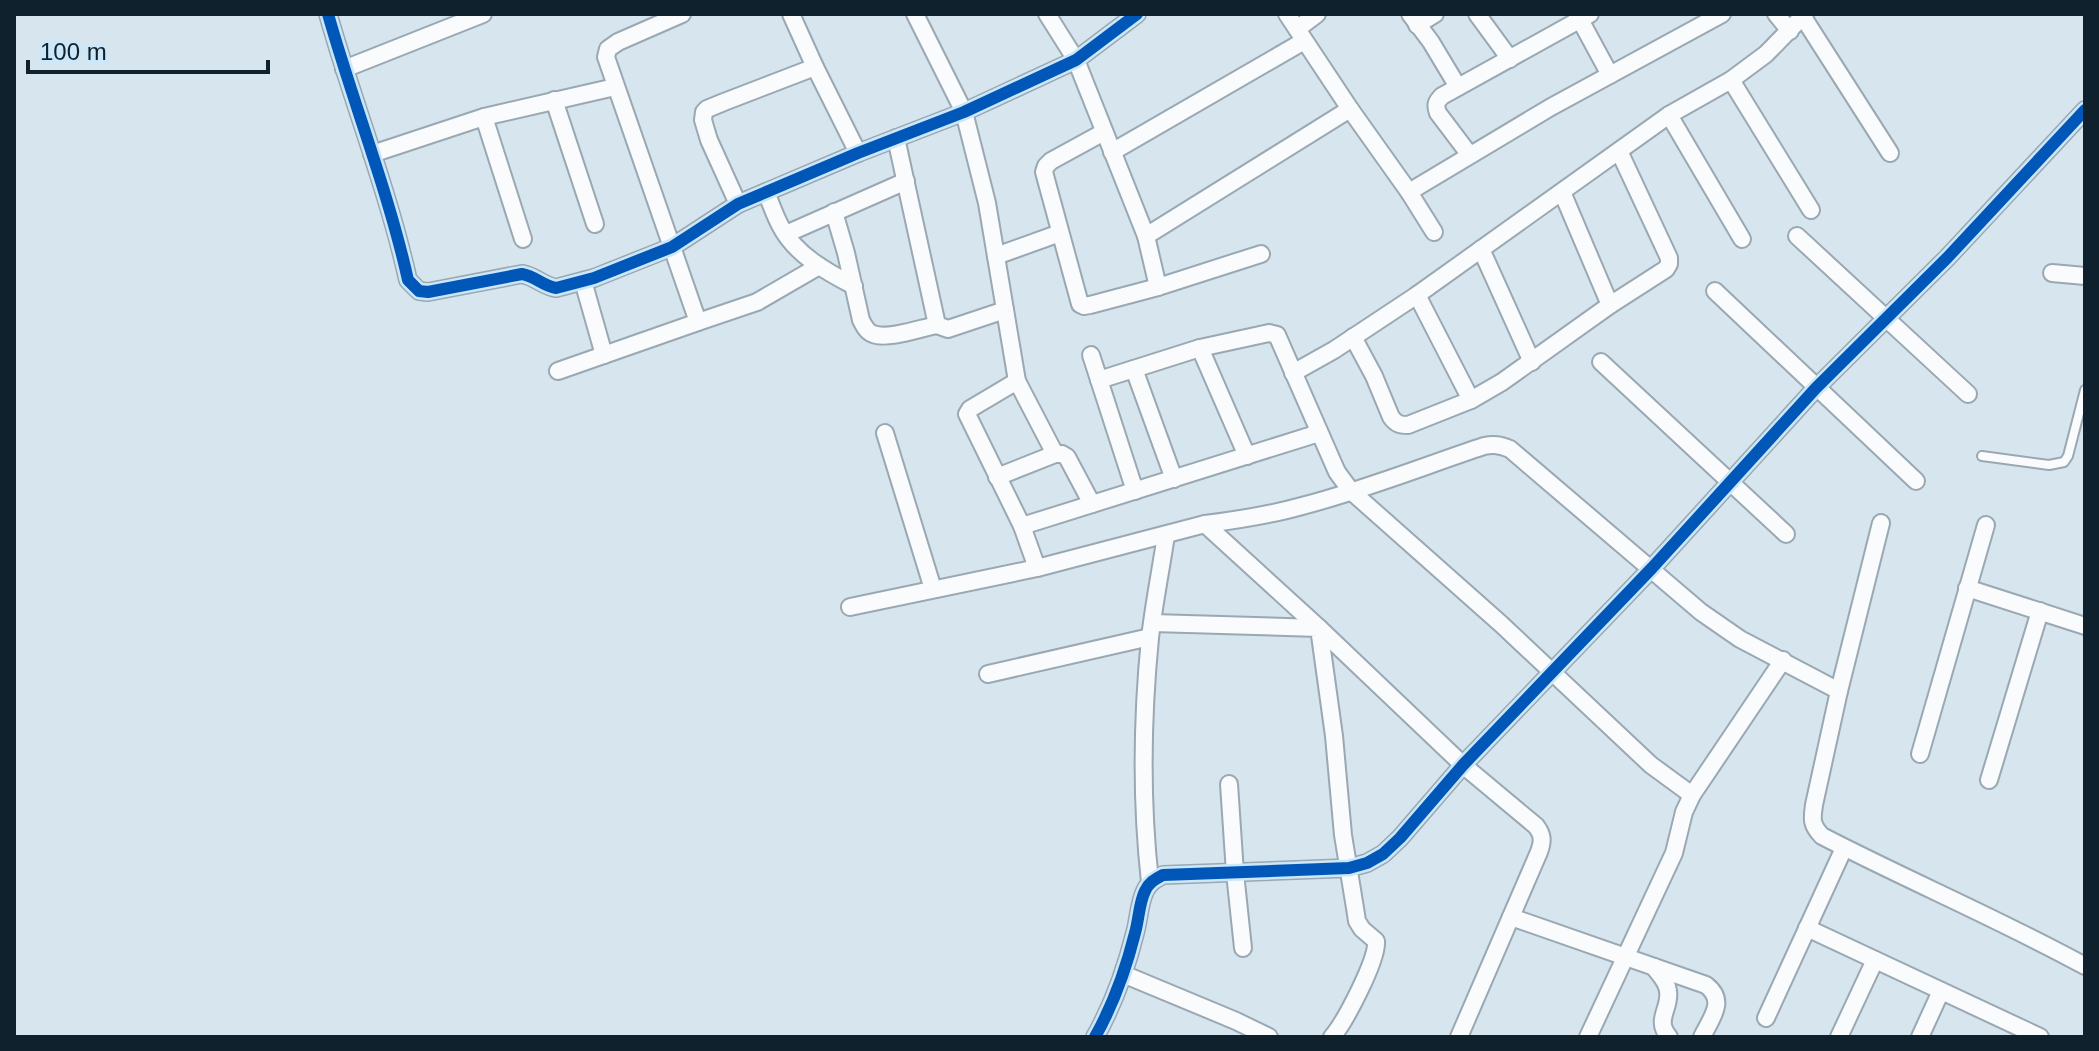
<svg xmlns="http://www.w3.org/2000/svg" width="2099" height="1051" viewBox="0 0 2099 1051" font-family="Helvetica,sans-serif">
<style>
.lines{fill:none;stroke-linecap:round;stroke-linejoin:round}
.service-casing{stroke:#99a8b2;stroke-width:12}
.minor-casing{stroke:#99a8b2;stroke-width:20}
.service{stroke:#f9fbfc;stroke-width:8}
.minor{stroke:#f9fbfc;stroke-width:16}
.cycleway-casing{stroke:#cbe7f9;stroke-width:17}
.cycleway{stroke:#0057b8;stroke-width:12}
</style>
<rect width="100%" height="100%" fill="#d6e5ee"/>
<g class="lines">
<g class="service-casing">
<path id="service" d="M 1982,456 L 2049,465 L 2064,462 L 2068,456 L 2085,390"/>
</g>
<g class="minor-casing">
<g id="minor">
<path d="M 328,14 C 353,103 388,190 408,280 L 419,291 L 428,292 L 522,274 C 535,276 543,286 556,288 L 594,278 L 672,247 L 738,204 L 858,153 L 964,112 L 1076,60 L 1137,14"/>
<path d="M 791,14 L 815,67 L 858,153"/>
<path d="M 915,14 L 964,112 L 987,203 L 1017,381 L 1055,454 L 1062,454 L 1067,457 L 1092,504"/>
<path d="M 1047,14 L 1076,60 L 1146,236 L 1350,109"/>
<path d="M 1287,14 L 1350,109 L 1409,192 L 1434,232"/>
<path d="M 1410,14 L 1431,42 L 1458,87"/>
<path d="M 1477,14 L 1510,59"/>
<path d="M 1577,14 L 1610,75"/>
<path d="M 1776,14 L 1790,31"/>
<path d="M 1803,17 L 1890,153"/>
<path d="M 1417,25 L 1435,14"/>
<path d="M 1297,29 L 1317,14"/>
<path d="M 344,69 L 483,14"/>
<path d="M 1731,80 L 1811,210"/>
<path d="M 554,100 L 595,224"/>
<path d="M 1669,115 L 1742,239"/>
<path d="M 484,117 L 523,239"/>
<path d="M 1104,132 L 1051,161 L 1046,166 L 1044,172 L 1080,304 L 1084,306 L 1090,305 L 1158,287 L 1261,254"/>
<path d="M 896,138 L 937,325 L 948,329 L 1005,310"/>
<path d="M 1112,152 L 1304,41"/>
<path d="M 372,154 L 484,117 L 615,87"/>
<path d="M 1469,154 L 1438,113 C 1435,105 1436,102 1442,96 L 1590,14"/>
<path d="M 766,192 C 771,204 775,216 781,227 C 796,255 827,272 854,286"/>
<path d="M 1409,192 L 1551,107 L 1722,14"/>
<path d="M 1562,192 L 1610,305"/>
<path d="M 738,204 L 709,140 L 703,120 L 704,112 L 707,109 L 724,102 L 815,67"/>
<path d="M 834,212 L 846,253 L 861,320 C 864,326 867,332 873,334 C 888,340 921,328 937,325"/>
<path d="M 786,234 L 906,181"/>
<path d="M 1146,236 L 1158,287"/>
<path d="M 1797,236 L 1968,394"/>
<path d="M 1481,249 L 1532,362"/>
<path d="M 996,256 L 1060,233"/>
<path d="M 2052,273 L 2085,276"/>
<path d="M 583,281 L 604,355"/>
<path d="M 1715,291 L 1916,481"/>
<path d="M 1417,295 L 1471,400"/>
<path d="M 698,322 L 757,302 L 819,266"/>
<path d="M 1353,337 L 1374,376 L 1391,417 C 1396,424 1400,425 1408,425 L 1471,400 L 1502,382 L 1610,305 L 1666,269 L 1669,264 L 1669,258 L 1619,151"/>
<path d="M 1200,348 L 1247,456"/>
<path d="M 1091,355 L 1135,491"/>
<path d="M 1601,362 L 1786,534"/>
<path d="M 1134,369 L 1174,479"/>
<path d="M 558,371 L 698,322 L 606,57 L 608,49 L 618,42 L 682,14"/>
<path d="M 1293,373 L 1334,350 L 1417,295 L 1669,115 L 1731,80 L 1766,54 L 1805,14"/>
<path d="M 1099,380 L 1200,348 L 1269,333 L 1277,335 L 1337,472 L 1351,491 L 1501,624 L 1651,765 L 1692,795"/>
<path d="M 1017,381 L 970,409 L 967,414 L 1022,526 L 1037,568"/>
<path d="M 885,433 L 933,589"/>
<path d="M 997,477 L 1055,454"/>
<path d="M 1881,523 L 1839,691 L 1814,805 C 1812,819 1811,825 1822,836 C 1909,881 1999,919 2085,966"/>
<path d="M 1205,524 C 1237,520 1270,515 1302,506 C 1364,490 1424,466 1484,446 C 1494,444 1500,445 1510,449 L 1701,612 L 1740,639 L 1839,691"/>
<path d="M 1022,526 L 1319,433"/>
<path d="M 1967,588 L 2085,626"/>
<path d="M 850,607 L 1037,568 L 1205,524 L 1319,628 L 1463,765 L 1536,826 C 1543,835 1543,841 1539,852 L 1459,1037"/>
<path d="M 1153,623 L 1319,628 L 1334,736 L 1343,835 L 1355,908 L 1357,921 L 1362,929 L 1376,941 C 1378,959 1345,1022 1332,1037"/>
<path d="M 988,674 L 1150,637"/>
<path d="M 1920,754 L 1986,525"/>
<path d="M 1989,780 L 2040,611"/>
<path d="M 1229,784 L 1235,873 L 1243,948"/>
<path d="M 1150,882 C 1141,801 1142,719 1150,638 C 1154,603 1161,569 1166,535"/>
<path d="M 1511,917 L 1706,985 C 1727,1001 1711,1018 1702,1037"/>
<path d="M 1807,928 L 2040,1037"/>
<path d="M 1654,967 C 1659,974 1667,981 1668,991 C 1671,1009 1654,1019 1669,1037"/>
<path d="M 1123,974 L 1236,1021 L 1269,1037"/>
<path d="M 1766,1018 L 1844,848"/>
<path d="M 1095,1037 C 1113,1005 1126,969 1135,933 C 1139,919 1139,903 1145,891 C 1149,882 1156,879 1163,875 L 1349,868 L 1367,863 L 1383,854 L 1400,838 L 1463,765 L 1652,568 L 1816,388 L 1947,258 L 2085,110"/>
<path d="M 1588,1037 L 1674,853 L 1684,812 L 1692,795 L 1783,660"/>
<path d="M 1839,1037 L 1875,960"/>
<path d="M 1920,1037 L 1941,991"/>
</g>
</g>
<use href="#service" class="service"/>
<use href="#minor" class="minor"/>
<g class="cycleway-casing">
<g id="cycleway">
<path d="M 328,14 C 353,103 388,190 408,280 L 419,291 L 428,292 L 522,274 C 535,276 543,286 556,288 L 594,278 L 672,247 L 738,204 L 858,153 L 964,112 L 1076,60 L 1137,14"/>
<path d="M 1095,1037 C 1113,1005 1126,969 1135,933 C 1139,919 1139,903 1145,891 C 1149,882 1156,879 1163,875 L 1349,868 L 1367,863 L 1383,854 L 1400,838 L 1463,765 L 1652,568 L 1816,388 L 1947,258 L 2085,110"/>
</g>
</g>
<use href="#cycleway" class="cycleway"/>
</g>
<rect width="2099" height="1051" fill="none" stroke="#0f212c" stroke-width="32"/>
<path d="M28 60v12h240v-12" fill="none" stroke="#0f212c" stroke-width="4"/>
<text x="40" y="60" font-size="24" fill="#0f212c" stroke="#cbe7f9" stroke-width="6" paint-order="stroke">100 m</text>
</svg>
